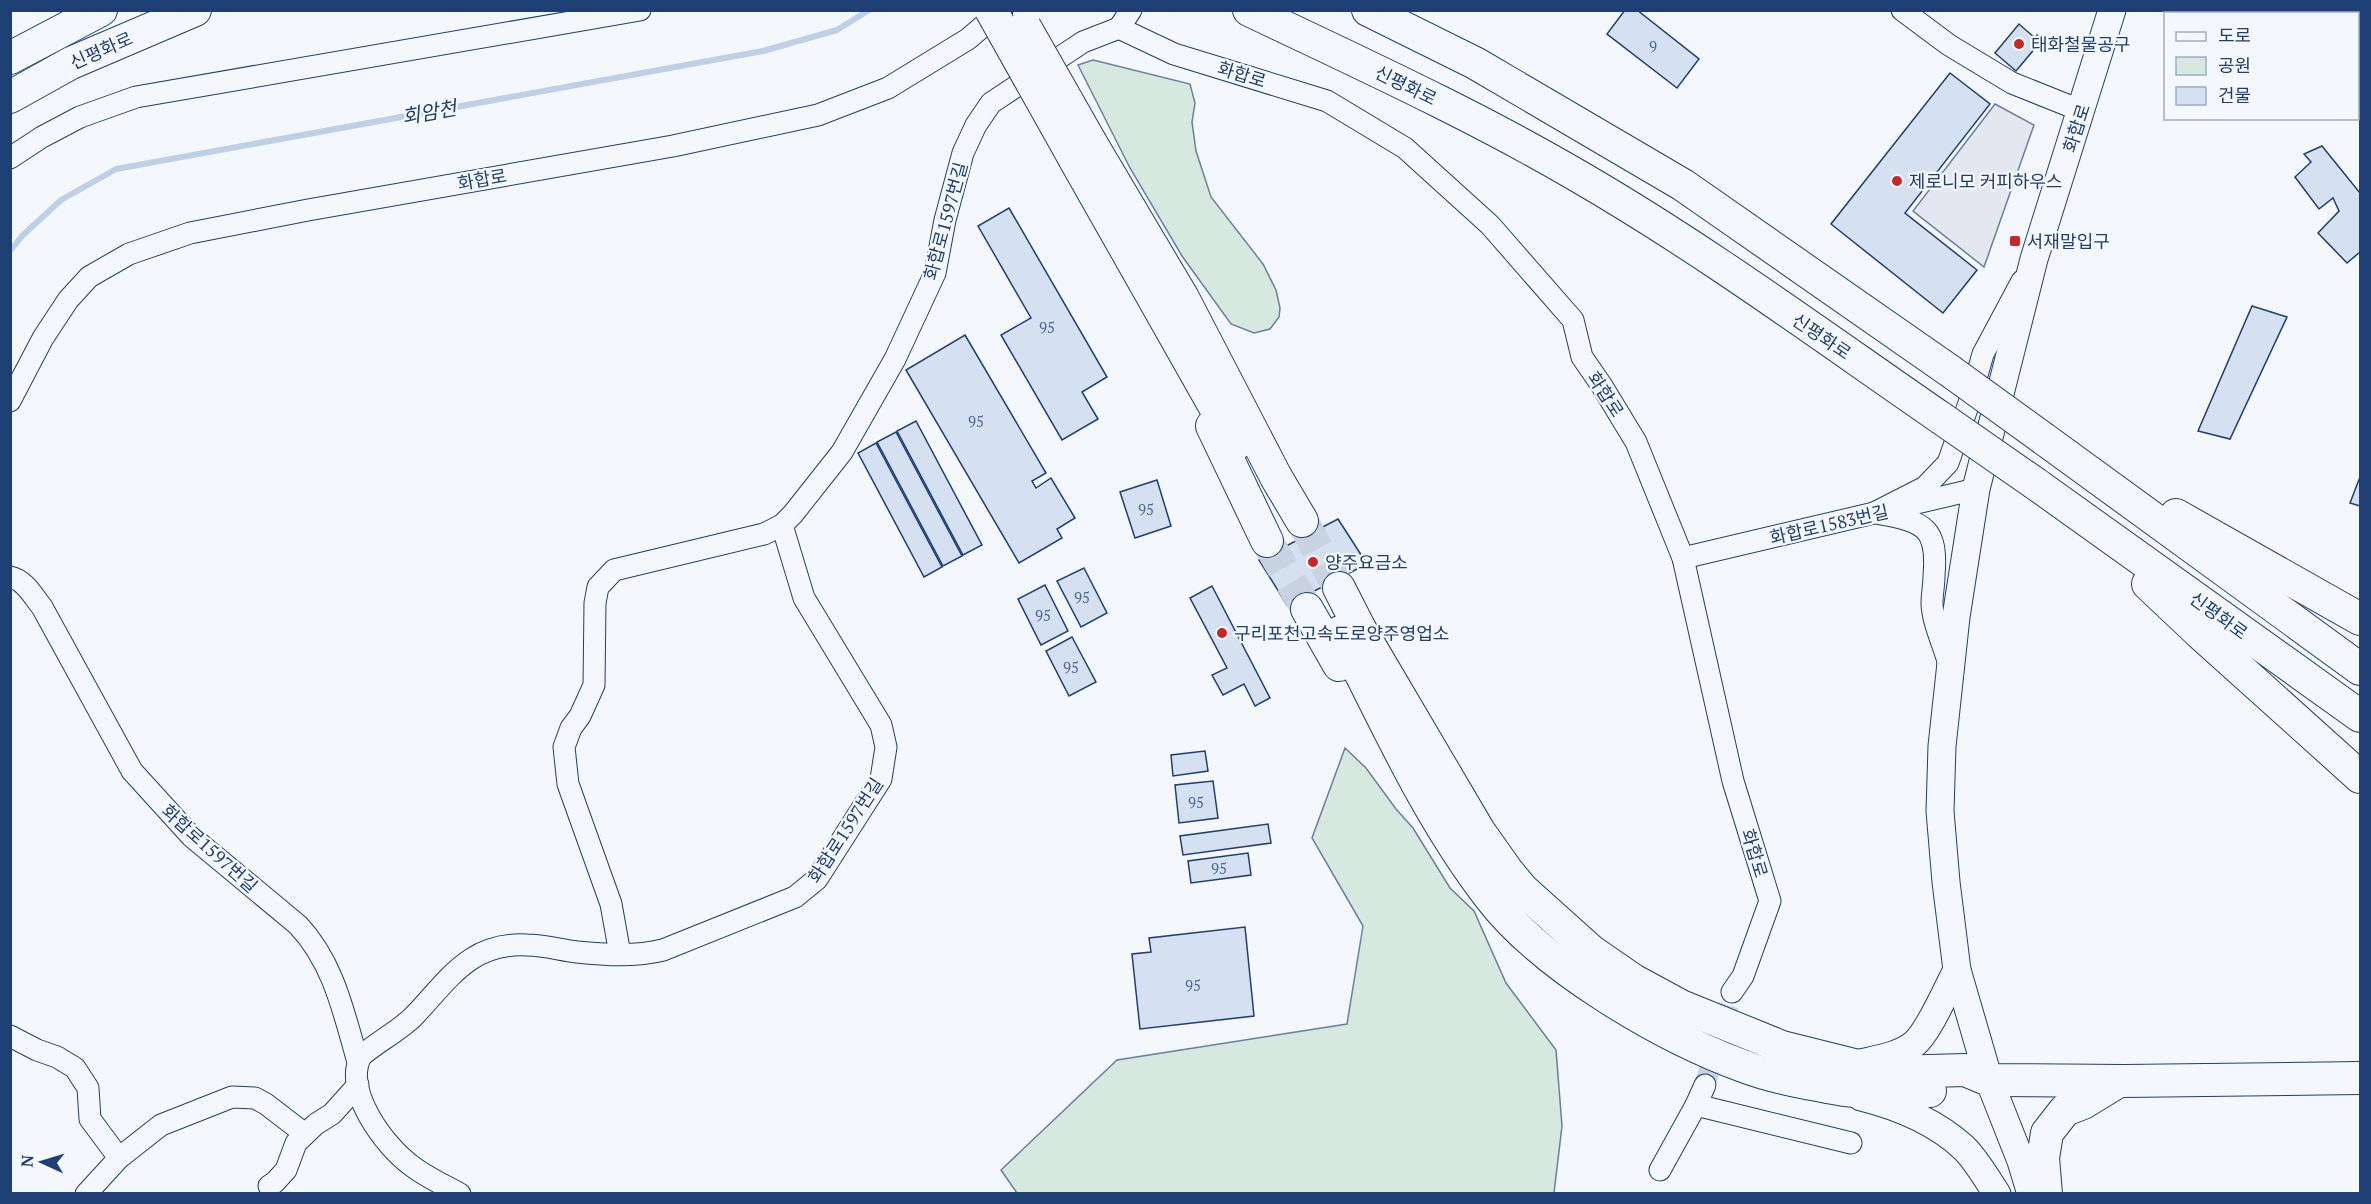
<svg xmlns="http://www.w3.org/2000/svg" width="2371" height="1204" viewBox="0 0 2371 1204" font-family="'PT Serif','Noto Sans KR',serif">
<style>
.green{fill:#d7e8df;stroke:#687fa3;stroke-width:1.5}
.parking{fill:#e3e8f0;stroke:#687fa3;stroke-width:1.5}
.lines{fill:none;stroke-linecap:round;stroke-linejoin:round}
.stream{stroke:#bed0e5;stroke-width:6}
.building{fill:#d5e0f0;stroke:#1d3f73;stroke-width:1.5}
.minor-tunnel{stroke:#c9d2e0;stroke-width:21;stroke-dasharray:21 10;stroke-linecap:butt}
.highway-tunnel{stroke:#c9d2e0;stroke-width:32;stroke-dasharray:32 16;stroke-linecap:butt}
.minor-casing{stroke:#1d3f73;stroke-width:23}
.major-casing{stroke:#1d3f73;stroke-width:29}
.highway-casing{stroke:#1d3f73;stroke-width:34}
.minor{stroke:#f4f7fb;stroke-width:21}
.major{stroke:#f4f7fb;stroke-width:27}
.highway{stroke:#f4f7fb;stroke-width:32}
.highway-bridge-casing{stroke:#1d3f73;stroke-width:34;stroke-linecap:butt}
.highway-bridge{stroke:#f4f7fb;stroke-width:32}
.poi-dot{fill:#c62828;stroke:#f4f7fb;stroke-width:2}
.labels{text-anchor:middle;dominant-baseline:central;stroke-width:4.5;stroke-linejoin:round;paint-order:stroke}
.number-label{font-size:15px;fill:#4b6792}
.poi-label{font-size:18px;fill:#1d3f73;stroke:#f4f7fb;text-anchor:start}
.street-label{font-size:18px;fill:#1d3f73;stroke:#f4f7fb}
.water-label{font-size:20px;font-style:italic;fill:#1d3f73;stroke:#f4f7fb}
</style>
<rect width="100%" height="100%" fill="#f4f7fb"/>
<g class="green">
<path d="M 1093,60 L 1190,84 L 1195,103 L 1192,122 L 1196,151 L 1211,197 L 1263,264 L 1276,290 L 1280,308 L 1279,317 L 1270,329 L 1254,333 L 1231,324 L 1182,256 L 1130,168 L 1078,65 Z"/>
<path d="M 1345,748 L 1366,768 L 1396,809 L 1413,828 L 1450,888 L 1474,911 L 1506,983 L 1556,1050 L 1562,1126 L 1554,1193 L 1017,1193 L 1001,1170 L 1117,1060 L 1347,1024 L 1363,926 L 1312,838 Z"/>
</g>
<path class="parking" d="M 1995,104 L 2034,125 L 1984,267 L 1913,211 Z"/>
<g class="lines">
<path class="stream" d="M 10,251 L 22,236 L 61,200 L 116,169 L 763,51 L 837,30 L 869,10"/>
</g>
<g class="building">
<path d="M 1625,10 L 1637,10 L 1699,59 L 1677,88 L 1607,34 Z"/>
<path d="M 2019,24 L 2035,38 L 2037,35 L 2042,40 L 2016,71 L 1995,53 Z"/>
<path d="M 1950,73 L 1990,104 L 1905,213 L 1977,270 L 1943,313 L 1831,224 Z"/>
<path d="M 2322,146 L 2360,193 L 2360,252 L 2347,263 L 2318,233 L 2339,211 L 2333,198 L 2319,209 L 2295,177 L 2311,162 L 2304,154 Z"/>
<path d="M 1009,208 L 1107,377 L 1082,392 L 1098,419 L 1062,440 L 1001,335 L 1031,318 L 978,226 Z"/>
<path d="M 2252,306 L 2287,317 L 2230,439 L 2198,431 Z"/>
<path d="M 965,335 L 1046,473 L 1032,481 L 1036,488 L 1051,478 L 1075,518 L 1057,529 L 1062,538 L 1019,563 L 906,370 Z"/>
<path d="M 916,421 L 982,545 L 963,555 L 897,431 Z"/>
<path d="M 896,432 L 962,556 L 943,566 L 877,442 Z"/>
<path d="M 876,443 L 942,567 L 924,577 L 858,453 Z"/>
<path d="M 2360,477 L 2360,506 L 2350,503 Z"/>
<path d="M 1157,480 L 1171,526 L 1135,538 L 1120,492 Z"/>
<path d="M 1338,519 L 1367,564 L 1287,605 L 1259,560 Z"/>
<path d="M 1084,568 L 1107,613 L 1081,627 L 1057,581 Z"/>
<path d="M 1045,585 L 1068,631 L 1041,645 L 1018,599 Z"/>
<path d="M 1212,586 L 1270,698 L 1255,706 L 1244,684 L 1223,695 L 1212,675 L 1227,668 L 1190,598 Z"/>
<path d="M 1072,637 L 1096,682 L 1069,696 L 1046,651 Z"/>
<path d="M 1205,751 L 1208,771 L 1173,776 L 1171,755 Z"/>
<path d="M 1213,781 L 1218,818 L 1179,823 L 1175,785 Z"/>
<path d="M 1268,824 L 1271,843 L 1183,855 L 1180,836 Z"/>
<path d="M 1248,853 L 1251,875 L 1191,883 L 1188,861 Z"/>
<path d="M 1245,927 L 1254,1016 L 1140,1029 L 1132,954 L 1151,952 L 1149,938 Z"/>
</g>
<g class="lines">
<path class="minor-tunnel" d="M 1705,1085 L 1732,992"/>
<g class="highway-tunnel">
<path d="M 1302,521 L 1339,588"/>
<path d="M 1267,541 L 1307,609"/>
</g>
<g class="minor-casing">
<g id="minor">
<path d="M 1902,10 L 1949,45 L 2012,83 L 2082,111"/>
<path d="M 1119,28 L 1174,54 L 1327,101 L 1405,148 L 1490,225 L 1573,320 L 1582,357 L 1602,386 L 1636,442 L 1683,558 L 1733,781 L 1770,901 L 1743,976 L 1732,992"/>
<path d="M 1119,28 L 1131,10"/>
<path d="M 10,158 L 42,137 L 80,117 L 136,97 L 640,10"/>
<path d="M 10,401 L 43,338 L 68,300 L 89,277 L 129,254 L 190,233 L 308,210 L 673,146 L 818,115 L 888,88 L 968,39 L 1002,10"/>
<path d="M 1874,513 L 1925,487 L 1948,463 L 1969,403 L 1983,354 L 2022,281"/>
<path d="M 1881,514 C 1925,522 1938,528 1934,576 C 1934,585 1932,594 1932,603 C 1932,620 1943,644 1948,661"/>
<path d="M 1683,558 L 1976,489"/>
<path d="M 10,577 C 25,580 33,596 42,607 L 132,771 L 192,837 L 298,925 C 334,963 344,1014 358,1062"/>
<path d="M 620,954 L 611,904 L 568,784 L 564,747 L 571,728 L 580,716 L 594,685 L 595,603 L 598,587 L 614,570 L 764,534 L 782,525 L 793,514 L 842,452 L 895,359 L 935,273 L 945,220 L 963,153 L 976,125 L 991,103 L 1083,42 L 1119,28"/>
<path d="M 10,1036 L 37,1050 L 57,1057 L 75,1068 L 88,1088 L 90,1119 L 119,1158"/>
<path d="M 1696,1105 L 1851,1143"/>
<path d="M 1660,1170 L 1696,1105 L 1705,1085"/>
<path d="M 269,1186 L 275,1182 L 286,1170 L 296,1143 L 316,1124 L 332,1114 L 358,1085"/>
<path d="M 86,1194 L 119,1158 L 161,1125 L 232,1097 L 255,1098 L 266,1104 L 305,1134"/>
<path d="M 460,1194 C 444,1185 426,1177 412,1166 C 384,1146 343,1090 361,1056 C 376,1043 400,1030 413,1017 C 448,981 469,942 527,945 C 544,945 560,950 577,952 C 605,955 636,957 663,950 L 795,897 L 817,879 L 881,779 L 886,747 L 881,725 L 804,598 L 782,525"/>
</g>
</g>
<g class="major-casing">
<g id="major">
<path d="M 1852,1065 C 1871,1060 1899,1057 1914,1044 C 1929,1032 1947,988 1957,970"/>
<path d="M 1861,1097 C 1897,1106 1936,1122 1964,1148 C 1977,1161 1987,1179 1997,1194"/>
<path d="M 2031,1194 L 2021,1161 L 1989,1080 L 1957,970 L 1946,882 L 1940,811 L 1942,746 L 1956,617 L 1976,489 L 2034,259 L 2112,10"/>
</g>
</g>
<g class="highway-casing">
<g id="highway">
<path d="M 1249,10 C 1360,63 1472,114 1578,176 C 1704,249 1822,336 1941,418"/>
<path d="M 1368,10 L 1475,63 L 1683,185 L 1950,371"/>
<path d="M 10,58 L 101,10"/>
<path d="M 10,97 L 71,63 L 195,10"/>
<path d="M 1091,143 L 1183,298 L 1276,477 L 1302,521"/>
<path d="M 1074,158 L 1236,444"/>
<path d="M 1212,426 L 1267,541"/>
<path d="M 2044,439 L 2360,669"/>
<path d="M 2036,484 L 2360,716"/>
<path d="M 2176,515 L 2360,619"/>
<path d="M 2148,584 L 2201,634 L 2360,777"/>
<path d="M 1339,588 L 1360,629 L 1479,831 L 1508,872 L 1523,890 L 1591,951 L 1633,980 L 1681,1006 L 1782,1047 L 1858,1066 L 1893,1072 L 1965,1070 L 1989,1080 L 2124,1081 L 2360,1078"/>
<path d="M 1307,609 L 1339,665"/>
<path d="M 1340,632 C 1385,721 1428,817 1489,896 C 1542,966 1661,1036 1743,1066 C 1774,1078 1811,1084 1844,1090 C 1873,1094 1901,1092 1930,1091"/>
<path d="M 2046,1194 L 2043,1158 L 2047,1133 L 2065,1110 L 2083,1103 L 2119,1081"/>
</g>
</g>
<use href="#minor" class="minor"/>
<use href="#major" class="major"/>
<use href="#highway" class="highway"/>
<g class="highway-bridge-casing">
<g id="highway-bridge">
<path d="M 991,10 L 1074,158"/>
<path d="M 1025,27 L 1091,143"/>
<path d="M 1950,371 L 2044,439"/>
<path d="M 1941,418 L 2036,484"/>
</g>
</g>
<use href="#highway-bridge" class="highway-bridge"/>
</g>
<g class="poi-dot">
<circle cx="2019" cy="44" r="6"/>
<circle cx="1897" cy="181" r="6"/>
<rect x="2009" y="235" width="12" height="12" rx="3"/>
<circle cx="1313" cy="562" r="6"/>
<circle cx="1222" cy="633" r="6"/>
</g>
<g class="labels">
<g class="number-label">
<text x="1653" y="46">9</text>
<text x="1047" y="327">95</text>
<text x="976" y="421">95</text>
<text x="1146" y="509">95</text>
<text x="1082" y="597">95</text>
<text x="1043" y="615">95</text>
<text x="1071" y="667">95</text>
<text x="1196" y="802">95</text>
<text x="1219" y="868">95</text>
<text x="1193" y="985">95</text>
</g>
<g class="poi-label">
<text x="2031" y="44">태화철물공구</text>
<text x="1909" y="181">제로니모 커피하우스</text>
<text x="2027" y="241">서재말입구</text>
<text x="1325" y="562">양주요금소</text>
<text x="1234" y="633">구리포천고속도로양주영업소</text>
</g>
<g class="street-label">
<text transform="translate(101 50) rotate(-24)">신평화로</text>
<text transform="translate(1242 74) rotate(17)">화합로</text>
<text transform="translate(1406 85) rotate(26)">신평화로</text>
<text transform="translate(2076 128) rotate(-72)">화합로</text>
<text transform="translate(482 179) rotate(-10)">화합로</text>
<text transform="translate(945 221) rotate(-75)">화합로1597번길</text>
<text transform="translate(1822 336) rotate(34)">신평화로</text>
<text transform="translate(1606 394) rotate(57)">화합로</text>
<text transform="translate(1829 524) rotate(-13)">화합로1583번길</text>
<text transform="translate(2219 615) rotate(36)">신평화로</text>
<text transform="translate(845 830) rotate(-57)">화합로1597번길</text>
<text transform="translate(210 848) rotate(42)">화합로1597번길</text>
<text transform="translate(1755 853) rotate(73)">화합로</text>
</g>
<g class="water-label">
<text transform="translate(429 112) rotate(-10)">회암천</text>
</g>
</g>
<rect width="2371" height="1204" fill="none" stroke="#1d3f73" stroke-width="24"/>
<rect x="2164" y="12" width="195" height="108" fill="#f4f7fb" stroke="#9eadc5" stroke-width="1.5"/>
<rect x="2176" y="32" width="30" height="9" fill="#f4f7fb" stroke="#9eadc5" stroke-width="1.5"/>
<text x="2218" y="42" font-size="18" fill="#1d3f73">도로</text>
<rect x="2176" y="57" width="30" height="18" fill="#d7e8df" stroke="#9eadc5" stroke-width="1.5"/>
<text x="2218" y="72" font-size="18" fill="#1d3f73">공원</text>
<rect x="2176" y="87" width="30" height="18" fill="#d5e0f0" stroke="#9eadc5" stroke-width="1.5"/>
<text x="2218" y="102" font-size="18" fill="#1d3f73">건물</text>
<g transform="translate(42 1162) rotate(274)" stroke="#f4f7fb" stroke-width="4.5" paint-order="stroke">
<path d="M0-4.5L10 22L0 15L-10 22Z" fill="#1d3f73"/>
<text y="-9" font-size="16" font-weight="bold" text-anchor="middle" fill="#1d3f73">N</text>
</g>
</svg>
